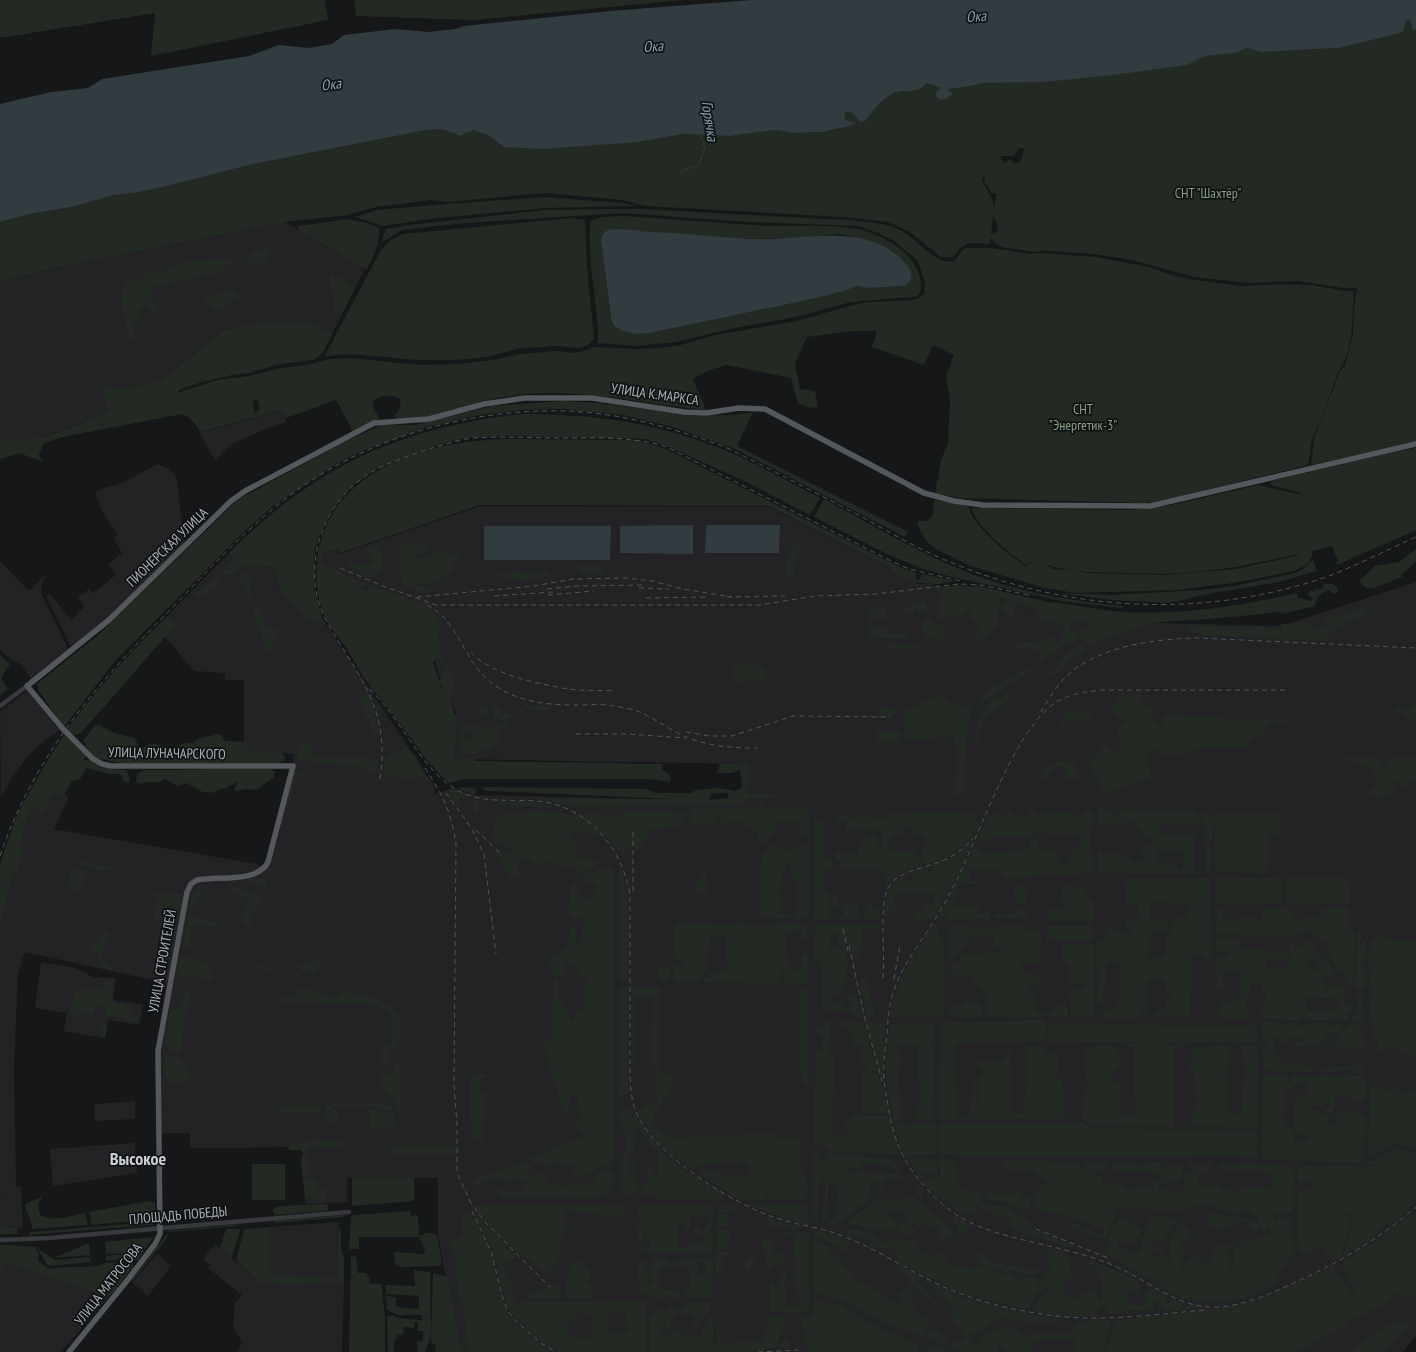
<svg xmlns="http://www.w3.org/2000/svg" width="1416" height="1352" viewBox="0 0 1416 1352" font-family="'PT Sans Narrow',sans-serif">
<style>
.built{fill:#232325;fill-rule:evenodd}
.green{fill:#232a23;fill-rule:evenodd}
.water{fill:#323b3f}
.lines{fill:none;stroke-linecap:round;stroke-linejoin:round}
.stream{stroke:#323b3f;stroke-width:1}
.minor{stroke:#38393d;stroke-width:4.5}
.major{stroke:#54575b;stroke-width:5.5}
.rail{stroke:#515457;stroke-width:1;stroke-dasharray:5 4;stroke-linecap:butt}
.labels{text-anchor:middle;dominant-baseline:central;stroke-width:3.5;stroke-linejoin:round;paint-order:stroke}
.park-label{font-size:14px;fill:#879f84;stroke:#111213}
.street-label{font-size:14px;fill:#aab0b6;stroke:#111213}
.water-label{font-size:15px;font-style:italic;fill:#86a1ad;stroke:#111213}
.district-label{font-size:18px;font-weight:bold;fill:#cbced3;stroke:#111213}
</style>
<rect width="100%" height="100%" fill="#161718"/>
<g class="built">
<path d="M 285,222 L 365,269 L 333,332 L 309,323 L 264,322 L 224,330 L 160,381 L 124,389 L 102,385 L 108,412 L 61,431 L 37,438 L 21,441 L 0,439 L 0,282 L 59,267 Z"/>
<path d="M 283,410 L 286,422 L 259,432 L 230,445 L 215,460 L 199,433 Z"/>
<path d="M 157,464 L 170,469 L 177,478 L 184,544 L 107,619 L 71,647 L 46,596 L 50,594 L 71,620 L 85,606 L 78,598 L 89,589 L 93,593 L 116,575 L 108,565 L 122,553 L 114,539 L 117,533 L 103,513 L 95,493 L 103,488 L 123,483 Z"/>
<path d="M 481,506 L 768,507 L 889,567 L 893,573 L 919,584 L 932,583 L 935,588 L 957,585 L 976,587 L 977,591 L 1023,603 L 1031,609 L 1047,610 L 1071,621 L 1281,626 L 1416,582 L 1416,1336 L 1403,1352 L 460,1352 L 438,1236 L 438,1178 L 347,1178 L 347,1202 L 305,1204 L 305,1147 L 190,1148 L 190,1133 L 158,1133 L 155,1069 L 166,983 L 25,952 L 18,974 L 14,1068 L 16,1187 L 21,1187 L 23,1228 L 2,1227 L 0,1188 L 0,928 L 5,903 L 29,815 L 46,784 L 69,796 L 54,829 L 267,866 L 293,767 L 294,754 L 244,752 L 244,680 L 225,680 L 225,673 L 194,671 L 165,637 L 177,626 L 167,616 L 229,553 L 245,568 L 274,566 L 278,586 L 298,609 L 303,611 L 313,623 L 322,618 L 435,787 L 434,794 L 453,788 L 474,795 L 736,801 L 748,794 L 748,764 L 455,759 L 457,714 L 441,681 L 425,628 L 323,566 L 324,553 L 337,549 L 339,554 ZM 312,1139 L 343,1140 L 344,1142 L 311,1143 Z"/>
<path d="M 0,556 L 0,561 L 29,591 L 48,573 L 42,582 L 41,593 L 68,649 L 32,679 L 21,665 L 11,659 L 0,650 Z"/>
<path d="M 27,691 L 60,730 L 40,744 L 26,758 L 12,777 L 1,797 L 0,711 Z"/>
<path d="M 41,962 L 75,968 L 93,977 L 116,978 L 113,1000 L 143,1005 L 139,1025 L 108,1020 L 105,1038 L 64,1031 L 67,1013 L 35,1008 Z"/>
<path d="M 135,1101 L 135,1119 L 95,1121 L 94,1104 Z"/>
<path d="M 135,1143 L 137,1173 L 53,1186 L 50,1149 Z"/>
<path d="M 338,1222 L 337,1283 L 344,1283 L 342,1352 L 238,1352 L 242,1341 L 233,1327 L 235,1303 L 242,1295 L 208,1268 L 210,1265 L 203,1259 L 215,1244 L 256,1278 L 269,1274 L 269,1227 Z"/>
<path d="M 157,1253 L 171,1266 L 148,1296 L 133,1283 Z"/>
<path d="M 4,1262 L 46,1275 L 108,1297 L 61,1352 L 0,1352 L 0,1281 Z"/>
</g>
<g class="green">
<path d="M 0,0 L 325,0 L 328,20 L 151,56 L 155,13 L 0,38 Z"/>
<path d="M 354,0 L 684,0 L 474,20 L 356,16 Z"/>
<path d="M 1411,19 L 1413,30 L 1416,30 L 1416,442 L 1311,465 L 1314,439 L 1339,373 L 1345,365 L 1353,334 L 1354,308 L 1357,288 L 1344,288 L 1297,281 L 1248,283 L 1194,277 L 1136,261 L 1095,254 L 1046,251 L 1032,252 L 1002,247 L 997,245 L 990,238 L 990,244 C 969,243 966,239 953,257 L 941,257 L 910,232 L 888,222 L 843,217 L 645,206 L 622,200 L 547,193 L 448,202 L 431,200 L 376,207 L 348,215 L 285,222 L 59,267 L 0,282 L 0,222 L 30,214 L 72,207 L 114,195 L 134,193 L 163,187 L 249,165 L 426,130 L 443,129 L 460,136 L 474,130 L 489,136 L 504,147 L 683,134 L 730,136 L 776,130 L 809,133 L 833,130 L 850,126 L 857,122 L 848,121 L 844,118 L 846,112 L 853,113 L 865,121 C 873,111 881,100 892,94 C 905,87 913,97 927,83 L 946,89 L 965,87 L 984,83 L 1045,82 L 1187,65 L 1206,56 L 1236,53 L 1247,48 L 1260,52 L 1339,48 L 1397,34 L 1406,20 ZM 1019,148 L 1025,148 L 1020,162 L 1014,164 L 1010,159 L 1006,163 L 1003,162 L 1001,157 L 997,156 L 1014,156 ZM 984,174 L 985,183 L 992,193 L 997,194 L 993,211 L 993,201 L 982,181 ZM 993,215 L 998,226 L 997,232 L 991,235 Z"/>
<path d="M 543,197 L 623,203 L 636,206 L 544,208 L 429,219 L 383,226 L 355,217 L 377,210 L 432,205 Z"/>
<path d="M 598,209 L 644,209 L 861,221 C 875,223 888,224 900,230 C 918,239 933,265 955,261 L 962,250 L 966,248 L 990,248 L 1032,254 L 1043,253 L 1095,257 L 1150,267 L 1168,274 L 1195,280 L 1226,284 L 1245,286 L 1282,284 L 1312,285 L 1344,291 L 1354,291 C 1352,315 1354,353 1338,372 L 1321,420 L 1312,439 L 1308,465 L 1161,501 L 1144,503 L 962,498 L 935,494 L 941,460 L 948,443 L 950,399 L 946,376 L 954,355 L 933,345 L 924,365 L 872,347 L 877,331 L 853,331 L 807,337 L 795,363 L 800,389 L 815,391 L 818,407 L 811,408 L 798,404 L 791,378 L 727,365 L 710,370 L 693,379 L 706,410 C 644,404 588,389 525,394 C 510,396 496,398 482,401 C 454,409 423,424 393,417 L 399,410 L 401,399 C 391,394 384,395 374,400 L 373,408 L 380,419 L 353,432 L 336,400 L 286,418 L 282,410 L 200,432 C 196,424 191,417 182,414 L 62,437 L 43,444 L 39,455 L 44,462 L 19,453 L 0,459 L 0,439 C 39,445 73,426 108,412 L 102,385 L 124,389 L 160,381 L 224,330 L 264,322 L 309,323 L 333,332 L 322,354 L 313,360 L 275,365 L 250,373 L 232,375 L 199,383 L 179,390 L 178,393 L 217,380 L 249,376 L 276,369 L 306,365 L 330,359 L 350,358 L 420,365 L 458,364 L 493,360 L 520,354 L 558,351 L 570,353 L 584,351 L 593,347 L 636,349 L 657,348 L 677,346 L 715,335 L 797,321 L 849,306 L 868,302 L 912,300 L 919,298 L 924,293 L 925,283 L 918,261 L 894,241 L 878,233 L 858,226 L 748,222 L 623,213 L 466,223 L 401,230 L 381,243 L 386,229 L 408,225 L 545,210 ZM 258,400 L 260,409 L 254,414 L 253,401 Z"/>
<path d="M 624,216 C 674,219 723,224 773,226 C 797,226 844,224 866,231 C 893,240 923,259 921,291 L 917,296 L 912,297 L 851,302 L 796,317 L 730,329 L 676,342 L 635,346 L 597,343 C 601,335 592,279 591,265 C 590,251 589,236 590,221 L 602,217 ZM 613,230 L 755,239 L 802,238 L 839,234 L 868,240 L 889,250 L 906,265 L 905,286 L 868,288 L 856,286 L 812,299 L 650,333 L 635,334 L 622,331 L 614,326 L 611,318 L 601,241 Z"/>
<path d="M 572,218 L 585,220 L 587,266 L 594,339 C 583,354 567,345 552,346 C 541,348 529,347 518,349 C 509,351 500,354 491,356 C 468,360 445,361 421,360 C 389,359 356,351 324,357 L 381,250 L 391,240 L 403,234 Z"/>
<path d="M 349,219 L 366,223 L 379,228 C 381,242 373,256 367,269 L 365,269 L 297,229 L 298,226 Z"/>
<path d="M 269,248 L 269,257 L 266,264 L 249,263 L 245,261 C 251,251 258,249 269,248 Z"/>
<path d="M 229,258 L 235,260 L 219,272 L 190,280 L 179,281 L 168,286 L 159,283 L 151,287 L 152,300 L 160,305 L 155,313 L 146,304 L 139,310 L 141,319 L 133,326 L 134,340 L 129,339 C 125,319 117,297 126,278 L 141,282 L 145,273 L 163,273 L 170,267 L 194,261 Z"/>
<path d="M 329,273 L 343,279 L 354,290 L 343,311 L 335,313 Z"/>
<path d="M 231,291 L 237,292 L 240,298 L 215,311 L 206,300 L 206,296 Z"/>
<path d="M 563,401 L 599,403 L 696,416 L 734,415 L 753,412 L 737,446 L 908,532 L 905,537 L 735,449 L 673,427 L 624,415 L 563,409 L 524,410 L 479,415 L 424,428 L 362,451 L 336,464 L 273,506 L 246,530 L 115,661 L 64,727 L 39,691 L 37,684 L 97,636 L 239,499 L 352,438 L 382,425 L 415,425 L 493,406 Z"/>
<path d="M 524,414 C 591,414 651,422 714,446 C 751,460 785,480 820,498 L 810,515 L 740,479 L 667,446 L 645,439 L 504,436 L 472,437 L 448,442 L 375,469 L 352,486 L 333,508 L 321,531 L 315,549 L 314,562 L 314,589 L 322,618 L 313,623 C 304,612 290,604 283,594 C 277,585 276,575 274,566 L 245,568 L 242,565 L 234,575 C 223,573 216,576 216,588 L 199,596 L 194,594 L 224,571 L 231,563 L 236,560 L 229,553 C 314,467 403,426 524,414 Z"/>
<path d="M 505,439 L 636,440 L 666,449 L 902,568 L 916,573 L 916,579 L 919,580 L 922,574 L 956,581 L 933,585 L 932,583 C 918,584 897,580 889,567 L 768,506 L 480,505 L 340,553 L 338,549 L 324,552 L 323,564 L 367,585 L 357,587 L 368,592 L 370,586 C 388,592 421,599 434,613 C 437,616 439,622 442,626 L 438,636 L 440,645 L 438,652 L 445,658 L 442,661 L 438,658 L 433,662 L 442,689 L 443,687 L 440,682 L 446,664 L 454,679 L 451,703 L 455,715 L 457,714 L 455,759 L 474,759 L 474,761 L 662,764 L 662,769 L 670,775 L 671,779 L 669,782 L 649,779 L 463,779 L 449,783 L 435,770 L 434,765 L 431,766 C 417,747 403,727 388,708 C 381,699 373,691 367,682 C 359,671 353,658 345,646 C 338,637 331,629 326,619 C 316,600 315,575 318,554 C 332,468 430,441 505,439 Z"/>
<path d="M 1416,448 L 1416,530 L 1337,565 L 1336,562 L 1338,561 L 1332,546 L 1312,551 L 1312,557 L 1307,564 L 1295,571 L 1233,583 L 1177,590 L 1076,593 L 1044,588 L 971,566 L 936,549 L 927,542 L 917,524 L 919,521 L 927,521 L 933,515 L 934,500 L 968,505 C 973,528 1007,553 1026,567 L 1030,563 L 1034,562 L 1042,563 L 1053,569 L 1074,570 L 1087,573 L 1164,575 L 1236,569 L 1296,556 L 1300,554 L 1236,567 L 1197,572 L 1163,574 L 1086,572 C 1076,569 1065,570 1054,567 C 1045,565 1040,561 1030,562 L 1026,565 C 1009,553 980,530 972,510 L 973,508 L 1131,510 L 1172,505 L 1258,485 L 1298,494 L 1302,493 L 1274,486 L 1270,484 L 1271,481 L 1390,453 Z"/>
<path d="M 824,499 C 868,523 911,548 957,568 C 1007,590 1069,601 1123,606 L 1123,608 L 1066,602 L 948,576 L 920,568 L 883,552 L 814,517 Z"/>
<path d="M 403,542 L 426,545 L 429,549 L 418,553 L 416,557 L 420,559 L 438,552 L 460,554 L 452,565 L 454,570 C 450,573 436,583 432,584 C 424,585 418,581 410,584 L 438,592 L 425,593 L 404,586 C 397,574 401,561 399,547 Z"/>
<path d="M 797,543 L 803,549 C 797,558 792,566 794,578 L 792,581 L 786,574 C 787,561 786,551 797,543 Z"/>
<path d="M 379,545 C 385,556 385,569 374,577 L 364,577 L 359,571 L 347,566 L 349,563 L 360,565 L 372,563 L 371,557 L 367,555 L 365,549 Z"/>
<path d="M 1416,549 L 1416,562 L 1402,574 L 1402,577 L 1374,588 L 1366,588 L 1359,581 L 1375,566 L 1399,562 Z"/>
<path d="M 1313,560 L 1317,571 L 1279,582 L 1202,595 L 1170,603 L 1110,600 L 1058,593 L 1110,595 L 1202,590 L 1234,586 L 1295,573 L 1303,569 Z"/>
<path d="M 576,565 L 603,565 L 602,573 L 581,574 Z"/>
<path d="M 547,570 L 551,574 C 532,582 517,582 498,577 L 498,573 L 510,573 L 519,571 L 534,574 Z"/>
<path d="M 242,571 L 247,573 L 252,582 L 250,587 L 253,597 L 252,599 L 248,597 L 240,579 Z"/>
<path d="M 1324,584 L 1332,584 L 1337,587 L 1338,592 L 1333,594 L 1329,590 C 1321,593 1316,597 1315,606 L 1282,614 L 1279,612 L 1222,618 L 1162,622 L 1149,624 L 1106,639 L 1104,636 L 1092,646 L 1089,647 L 1083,638 L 1079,636 L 1073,643 L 1066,643 L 1052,656 L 1049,654 L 1040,662 L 1037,658 L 1041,652 L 1027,647 L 1019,651 L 1015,645 L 1025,642 L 1033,643 L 1051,637 L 1056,642 L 1059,641 L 1063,637 L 1063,624 L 1059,625 L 1052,621 L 1041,621 L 1038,611 L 1016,601 L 1013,617 L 1007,615 L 1002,608 L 1004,603 L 1010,600 L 998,596 L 1001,602 L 997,613 L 998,624 L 986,639 L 976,639 L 976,631 L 980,625 L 979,621 L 972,621 L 969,624 L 971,615 L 968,610 L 957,618 L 947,614 L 942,620 L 939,619 L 937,616 L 941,609 L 939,604 L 941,596 L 935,588 L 957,585 L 975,587 L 975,585 L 1053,603 L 1055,602 C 1077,606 1101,610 1124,612 C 1182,615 1241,606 1297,593 L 1297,597 L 1310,601 L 1313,599 L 1307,594 L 1311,591 L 1315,592 L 1315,589 L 1322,589 ZM 1071,621 L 1088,622 L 1089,629 L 1084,629 L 1082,632 L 1070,631 Z"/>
<path d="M 925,600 L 928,609 L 925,614 L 915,609 L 913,617 L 903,611 L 904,608 L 909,606 L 912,607 L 914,604 Z"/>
<path d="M 883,604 L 888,618 L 874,618 L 873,626 L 888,627 L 890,629 L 885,631 L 887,633 L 898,634 L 905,631 L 910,637 L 909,639 L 876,638 L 869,636 L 867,623 L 872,622 L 872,620 L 867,618 L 868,610 Z"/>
<path d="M 256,607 L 261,610 L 266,624 L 277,631 L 278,636 L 273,642 L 272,652 L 266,650 C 264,641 261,635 259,626 L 256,625 L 254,608 Z"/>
<path d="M 1363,608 L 1370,614 L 1339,626 L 1323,641 L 1202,635 L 1192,632 L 1187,626 L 1263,627 L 1283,630 L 1280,624 L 1309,622 L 1316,629 L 1326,626 L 1325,619 Z"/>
<path d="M 167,616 L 177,626 L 165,637 L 81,733 L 73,735 L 67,730 C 97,688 131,652 167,616 Z"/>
<path d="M 927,618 L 935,624 L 943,623 L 946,631 L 943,640 C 931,641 919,635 922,621 Z"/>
<path d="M 888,643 L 915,645 L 917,647 L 914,649 L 889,648 Z"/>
<path d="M 1083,645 L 1086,649 L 1065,663 L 1061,670 L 1049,678 L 1048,676 C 1063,663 1062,650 1083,645 Z"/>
<path d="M 0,655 L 10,664 L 1,678 L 8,689 L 0,696 Z"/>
<path d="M 738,663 C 750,664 762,662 767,674 L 763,680 L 740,682 L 733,681 L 732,667 Z"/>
<path d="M 1027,668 L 1029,672 L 981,703 L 980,708 L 976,705 L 990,688 Z"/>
<path d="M 1120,693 L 1146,695 L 1137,702 L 1150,706 L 1155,712 L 1151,715 L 1154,722 L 1161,726 L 1164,715 L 1185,714 L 1186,718 L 1194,716 L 1222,716 L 1225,720 L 1288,720 L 1289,724 L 1267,724 L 1266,732 L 1251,740 L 1247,748 L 1201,748 L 1194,751 L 1166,756 L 1154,747 L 1146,759 L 1152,778 L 1106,793 L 1092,772 L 1091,760 L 1101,750 L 1102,746 L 1108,746 L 1111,751 L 1120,752 L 1118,724 L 1126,723 L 1111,709 Z"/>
<path d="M 1007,694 L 1010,699 L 984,719 L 978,740 L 975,741 C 980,713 979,706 1007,694 Z"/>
<path d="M 367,695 L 370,695 C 377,710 372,721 379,732 L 378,735 L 372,729 L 370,718 L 366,720 L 361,701 L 358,698 Z"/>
<path d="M 940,695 C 946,698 949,703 955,704 C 961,706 966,705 972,707 L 967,733 L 964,777 L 966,780 L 963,795 L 955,795 L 957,752 L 957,747 L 953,745 L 954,736 L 929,738 L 931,740 L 904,740 L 904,709 C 918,709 917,703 928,699 C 933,698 935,699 940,695 Z"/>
<path d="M 1416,700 L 1416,722 C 1409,721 1405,714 1396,712 L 1394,708 L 1411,708 Z"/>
<path d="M 484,705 L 488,705 L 490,714 L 486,717 L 480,713 L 480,709 Z"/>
<path d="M 495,705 L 501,707 L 501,714 L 517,714 L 519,706 L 526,711 L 509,717 L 506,722 L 494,718 L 491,706 Z"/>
<path d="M 526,705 L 557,707 L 558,708 L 541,711 L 526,707 Z"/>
<path d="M 879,707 L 897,708 L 893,718 L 878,718 L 877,712 Z"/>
<path d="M 1066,712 L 1093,712 L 1091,719 L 1068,720 L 1056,735 Z"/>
<path d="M 499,724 L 514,726 L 496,730 C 501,737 503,742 492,745 L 490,749 L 486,750 L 485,747 L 481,749 L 477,754 L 460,753 L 460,732 L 467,741 L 473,741 L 471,732 L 461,729 L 461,726 L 482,726 L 489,730 Z"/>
<path d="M 99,725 L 114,733 L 134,738 L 141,749 L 152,743 L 171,748 L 186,743 L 193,743 L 197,739 L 219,734 L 222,736 L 224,741 L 245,742 L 250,751 L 281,753 L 285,757 L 284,760 L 279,763 L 121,763 L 96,758 L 89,751 L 83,741 L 94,726 Z"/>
<path d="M 877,731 L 900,731 L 900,743 L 884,742 L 880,744 L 877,741 Z"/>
<path d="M 64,735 L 86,755 L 84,760 L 89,760 L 102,768 L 125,770 L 128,772 L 130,781 L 125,783 L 120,774 L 110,774 L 86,768 L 80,779 L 72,781 L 64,795 L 52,794 L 45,812 L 42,814 L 40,813 L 40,809 L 36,805 L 29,815 L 20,848 L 24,849 L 17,874 L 13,873 L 0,928 L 0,865 L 5,849 L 19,811 L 44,766 Z"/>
<path d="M 309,743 L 314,746 L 312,751 L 315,757 L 378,759 L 378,766 L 374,775 L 366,768 L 299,760 L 297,757 L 299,745 Z"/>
<path d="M 406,747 L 415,755 L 425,775 L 410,779 L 384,775 C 379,758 394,754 406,747 Z"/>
<path d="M 1376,757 L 1383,768 L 1389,759 L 1416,757 L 1416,781 L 1409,782 L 1406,788 L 1397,780 L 1390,796 L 1379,798 L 1368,793 L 1377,782 L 1372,768 L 1339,758 Z"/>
<path d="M 1067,760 L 1075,765 L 1079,778 L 1074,780 L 1067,778 L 1064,768 L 1058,766 L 1048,773 L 1047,781 L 1042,778 L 1042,772 L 1050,764 Z"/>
<path d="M 720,764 L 749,764 L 748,794 L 773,794 L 775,797 L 764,798 L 763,804 L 759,804 L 757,798 L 747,799 L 741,805 L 570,806 L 538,799 L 671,799 L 488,791 L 482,789 L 484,787 L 645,789 L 656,793 L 691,793 L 696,790 L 719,788 L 735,791 L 742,788 L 741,774 L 739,770 L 733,773 L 717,773 ZM 712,793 L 728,793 L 728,798 L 709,800 Z"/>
<path d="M 270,769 L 275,772 L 274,777 L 257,790 L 247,789 L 236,791 L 234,789 L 237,784 L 236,782 L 225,789 L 220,789 C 208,797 198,791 188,783 L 178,786 L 165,779 L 161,782 L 146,782 L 141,784 L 136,782 L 137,774 L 143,770 Z"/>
<path d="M 302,770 L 303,774 L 295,779 L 293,792 L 286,810 L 285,808 L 294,772 Z"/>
<path d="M 470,787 L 476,789 L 477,792 L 474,795 L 457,788 Z"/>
<path d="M 454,788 L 466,795 L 464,798 L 459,798 L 460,801 L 457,804 L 447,793 Z"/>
<path d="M 474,798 L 479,800 L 478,809 L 475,814 L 472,807 Z"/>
<path d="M 514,801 L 539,803 L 555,807 L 551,808 L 499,805 L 500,802 Z"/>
<path d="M 803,808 L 809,811 L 810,837 L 800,835 L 800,825 L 797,822 L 776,822 C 776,830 777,835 769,838 L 767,842 L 758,842 L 758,836 L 751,826 L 744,826 L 741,822 L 717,823 L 718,820 L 723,818 L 721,814 L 717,815 L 715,823 C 705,823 695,830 689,817 L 692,816 L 690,811 L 691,809 Z"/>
<path d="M 1098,809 L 1109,809 L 1113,815 L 1120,815 L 1120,812 L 1123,810 L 1196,811 L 1200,819 L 1198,823 L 1159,823 L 1159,835 L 1194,834 L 1194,871 L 1202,871 L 1202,874 L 1180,873 L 1180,870 L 1184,867 L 1183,851 L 1157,851 L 1157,862 L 1178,865 L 1178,873 L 1098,873 L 1098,851 L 1101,852 L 1103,856 C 1113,852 1126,853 1133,862 L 1141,861 L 1143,864 L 1145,859 L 1144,853 L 1141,853 L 1140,846 L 1151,844 L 1151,838 L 1142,836 L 1142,828 L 1137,828 L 1137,820 L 1128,820 L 1129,823 L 1100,823 L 1100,828 L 1098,828 Z"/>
<path d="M 532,811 L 564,813 L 569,815 L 585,814 L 611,815 L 618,819 L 626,811 L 687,812 L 679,827 L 653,829 L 638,849 L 634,850 L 632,846 L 628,846 L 625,853 L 621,853 L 605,835 L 598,836 L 588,832 L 572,831 L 570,835 L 570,838 L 580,840 L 575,847 L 576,857 L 600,860 L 601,862 L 592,866 L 591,870 L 579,873 L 570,866 L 558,867 C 550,860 547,857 538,867 L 529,859 L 524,857 L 517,867 L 522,876 L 511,879 L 496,853 L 497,850 L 510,853 L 513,852 L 493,836 C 493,802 511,820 532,811 Z"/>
<path d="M 1007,811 L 1013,811 L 1014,815 L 1028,816 L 1029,812 L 1032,811 L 1037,813 L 1038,816 L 1041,816 L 1045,812 L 1071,813 L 1074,816 L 1083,816 L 1086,811 L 1092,811 C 1095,825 1089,838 1089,852 L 1093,855 L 1093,870 C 1079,878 1060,874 1044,875 C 1031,876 1017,878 1004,879 L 1001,876 L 1001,869 L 979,871 L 979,869 L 970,869 L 969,881 L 976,881 L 976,884 L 960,884 C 955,890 956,897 952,903 C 949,909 944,913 941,920 L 937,920 L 972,850 L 978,846 L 978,849 L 983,849 L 978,853 L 996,852 L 999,854 L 1001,852 L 1028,850 L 1030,841 L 1038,839 L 1038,849 L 1054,850 L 1060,860 L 1061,866 L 1067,862 L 1074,849 L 1081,848 L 1081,834 L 1049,834 L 1039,832 L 1030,837 L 991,837 L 991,841 L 981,841 L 978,839 L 987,819 L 994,812 L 998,816 L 1006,816 Z"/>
<path d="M 1205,811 L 1210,815 L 1215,817 L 1219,813 L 1281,814 L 1281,835 L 1269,835 L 1268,873 L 1215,872 L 1215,824 L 1213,824 L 1212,841 L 1204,841 L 1205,825 L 1201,815 Z"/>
<path d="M 923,812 L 969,812 L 971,815 L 976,815 L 978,826 C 969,845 948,861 927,864 C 922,858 919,855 922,847 L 925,845 L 924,835 L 914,835 L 913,828 L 909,827 L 904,829 L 902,834 L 894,834 L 889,840 L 889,850 C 898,852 906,851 915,852 L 916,856 L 923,864 L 901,874 L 886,889 L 884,870 L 842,869 L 840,866 L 840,862 L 844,862 L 844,860 L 836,860 L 835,851 L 840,852 L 844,855 L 848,853 L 854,853 L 853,857 L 855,859 L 858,857 L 860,842 L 864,837 L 876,835 L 877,850 L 883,850 L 882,831 L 877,831 L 875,829 L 862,830 L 855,827 L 853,831 L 846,831 L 846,821 L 837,821 L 837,817 L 848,816 L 850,820 L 853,820 L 855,815 L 873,815 L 875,820 L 885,820 L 887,814 Z"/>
<path d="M 820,820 L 823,821 L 824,859 L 829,859 L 832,862 L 832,868 L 823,872 L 824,891 L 829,893 L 829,918 L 828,920 L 814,920 L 815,821 Z"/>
<path d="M 804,842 L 810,848 L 807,854 L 809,856 L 809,916 L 805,919 L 761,917 L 761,859 C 763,853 768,852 770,846 L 782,847 L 785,850 L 796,850 L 797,846 L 802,845 ZM 789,860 L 791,864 L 791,876 L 797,883 L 796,916 L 781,915 L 780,887 L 783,884 L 782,871 Z"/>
<path d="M 971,843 L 960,870 L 949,888 L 949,892 L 945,898 L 941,898 L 941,906 L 934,918 L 912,920 L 916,913 L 920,913 L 925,904 L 933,904 L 934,896 L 930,893 L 896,894 L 893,904 L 897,906 L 898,910 L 891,910 L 889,916 L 884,917 C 884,899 889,887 902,876 L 906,881 L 913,880 L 912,874 L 914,870 L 923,867 L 935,877 L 930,865 L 952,857 Z"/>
<path d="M 1206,844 L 1212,845 L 1211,871 L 1207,872 L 1205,871 Z"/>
<path d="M 72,860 L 112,867 L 113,869 L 99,872 L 94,867 L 81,866 Z"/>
<path d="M 611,866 L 615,873 L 614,1158 L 613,1164 L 610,1167 L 606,1166 L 595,1170 L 592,1175 L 586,1173 L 577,1176 L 573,1173 L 573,1165 L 564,1165 L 555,1163 L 550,1166 L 533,1162 L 531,1158 L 550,1151 L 555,1146 L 582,1139 L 585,1135 L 576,1128 L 575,1125 L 581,1116 C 578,1109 580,1099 576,1094 L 570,1096 L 569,1113 L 566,1114 L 562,1113 L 556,1085 L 548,1065 L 548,1054 L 542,1044 L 545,1041 L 553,1041 L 553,980 L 555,979 L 563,984 L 563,986 L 557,986 L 556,990 L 564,1005 L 568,1009 L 569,1019 L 571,1022 L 574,1020 L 578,1010 L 585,1009 L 584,985 L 589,978 L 587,975 L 582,976 L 578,972 L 577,966 L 563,962 L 567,969 L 566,974 L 558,977 L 555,977 L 552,970 L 551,964 L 548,961 C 554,953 562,952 569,945 L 569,931 L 572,927 L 576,928 L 576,942 L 577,944 L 582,941 L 583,919 L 579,918 L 574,921 L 568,914 L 571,886 L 575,884 L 578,886 L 579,894 L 583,900 L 594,899 L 597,887 L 594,884 L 586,881 L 584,878 L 585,874 Z"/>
<path d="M 619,866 C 635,899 628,946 628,982 L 620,982 L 619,980 Z"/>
<path d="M 74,869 L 82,869 L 86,874 L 82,890 L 72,890 L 68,886 L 70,874 Z"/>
<path d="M 703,873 L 705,873 C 708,879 708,888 706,894 L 698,894 L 695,887 L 699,879 L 703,878 Z"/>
<path d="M 1220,877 L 1279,878 L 1281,880 L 1282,903 L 1216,903 L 1216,879 Z"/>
<path d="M 1286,877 L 1349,878 L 1350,903 L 1288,903 L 1285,901 Z"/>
<path d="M 249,878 L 265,879 L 267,883 L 266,887 L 244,881 Z"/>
<path d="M 1126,878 L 1210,878 L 1212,959 L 1207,960 L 1205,956 L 1199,954 L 1193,955 L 1190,1016 L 1152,1017 L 1153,1015 L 1165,1007 L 1166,999 L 1172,997 L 1172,991 L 1166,990 L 1165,980 L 1147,980 L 1147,1015 L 1145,1015 L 1144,1011 L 1138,1018 L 1103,1019 L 1103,1010 L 1119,1007 L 1119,963 L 1111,962 L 1106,963 L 1106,985 L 1102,990 L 1104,1001 L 1100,1004 L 1097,1003 C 1097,991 1100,981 1099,969 L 1097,967 L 1097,943 L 1099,940 L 1105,939 L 1108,929 L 1121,930 L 1131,937 L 1132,933 L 1126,928 L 1125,917 L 1130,917 L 1131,921 L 1139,921 L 1138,905 L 1126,903 L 1126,890 L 1129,890 L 1126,883 ZM 1156,902 L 1175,904 L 1188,902 L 1191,906 L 1188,907 L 1187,918 L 1173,919 L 1173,925 L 1165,941 L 1167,945 L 1164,954 L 1161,957 L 1145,958 L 1148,952 L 1150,932 L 1167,931 L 1169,920 L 1150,919 L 1150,906 Z"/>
<path d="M 200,885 C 204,893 197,905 190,909 L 191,894 Z"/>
<path d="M 1026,885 L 1028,886 L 1026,905 L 1015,904 L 1014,888 Z"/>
<path d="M 1075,886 L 1077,889 L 1084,889 L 1088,899 L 1092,901 L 1094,906 L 1094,921 L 1048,921 L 1048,911 L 1063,909 L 1063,902 L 1060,899 L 1063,887 Z"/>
<path d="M 230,887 C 241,887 250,894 261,894 L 261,902 C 255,909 250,914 251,925 L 244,925 L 241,920 L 249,900 C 242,897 237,892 230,890 Z"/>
<path d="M 155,892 L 180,894 L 182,896 L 173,943 L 170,947 L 168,946 L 174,909 L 171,906 C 158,905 164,919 156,923 L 154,913 L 158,898 L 155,895 Z"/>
<path d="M 834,895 L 837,895 L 837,903 L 839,904 L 858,905 L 859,913 L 861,914 L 861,919 L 839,920 L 839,916 L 843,916 L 843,906 L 833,906 L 832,896 Z"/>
<path d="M 869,903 L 872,904 L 874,910 L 879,910 L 880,919 L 865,919 L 864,911 Z"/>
<path d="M 955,905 L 978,907 L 979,913 L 986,913 L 988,910 L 991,910 L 989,919 L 944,920 L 949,910 Z"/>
<path d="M 1289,907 L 1293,919 L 1320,918 L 1321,908 L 1325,907 L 1348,907 L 1349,925 L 1354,935 L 1353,981 L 1351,984 L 1348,983 L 1344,971 L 1336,972 L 1333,962 L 1326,952 L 1329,943 L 1306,931 L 1293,938 L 1288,936 L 1242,935 L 1229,933 L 1226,935 L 1217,934 L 1217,908 L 1223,910 L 1221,914 L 1225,921 L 1228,919 L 1253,918 L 1257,921 L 1261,919 L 1262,909 Z"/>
<path d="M 1020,909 L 1024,910 L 1029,919 L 995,918 L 994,914 L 1015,914 Z"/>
<path d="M 189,916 L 222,923 L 224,924 L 203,927 L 194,923 L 190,940 L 191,945 L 184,947 L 182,944 Z"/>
<path d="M 680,923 L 729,924 L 744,923 L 751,926 L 772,926 L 775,923 L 806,924 L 808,929 L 807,938 L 802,939 L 802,932 L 791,932 L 789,935 L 785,934 L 789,970 L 801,970 L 802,954 L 808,954 L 808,981 L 806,984 L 785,984 L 783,982 L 785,969 L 782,968 L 779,984 L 705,982 L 703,981 L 713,972 L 727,971 L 726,937 L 710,937 L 707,971 L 695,982 L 676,982 L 674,980 L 673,966 L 682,966 L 682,962 L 680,960 L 673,959 L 674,932 L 676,924 Z"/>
<path d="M 815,924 L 879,924 L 880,928 L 862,930 L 862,943 L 857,959 L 853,959 L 850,946 L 845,943 C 848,960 850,984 836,996 L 832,996 L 833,1001 L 843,1002 L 843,1008 L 851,1008 L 851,1003 L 848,1003 L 848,996 L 852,992 L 856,993 L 862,1018 L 854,1016 L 851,1011 L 822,1011 L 821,964 L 814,958 ZM 830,932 L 838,932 L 838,948 L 829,948 Z"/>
<path d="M 934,924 L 938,927 L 939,934 L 944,942 L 944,1017 L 890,1017 C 895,983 914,952 934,924 Z"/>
<path d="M 1023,925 L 1025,929 L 1039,930 L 1041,940 L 1040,963 L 1020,963 C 1022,965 1022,967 1024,969 C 1029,976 1041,972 1040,984 L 1029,986 L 1030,994 L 1036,994 L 1036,1013 L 1043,1013 L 1043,1017 L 987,1017 L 987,998 L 980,987 L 972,986 L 972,975 L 953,975 L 950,971 L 952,962 L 960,963 L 961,960 L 959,957 L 964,953 L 984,954 L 985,951 L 988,950 L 992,952 L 1002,953 L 999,947 L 994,947 L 994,937 L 967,936 L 967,947 L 963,948 L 956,957 L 949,958 L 949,926 L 988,927 L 992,932 L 999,926 Z"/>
<path d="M 1047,925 L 1093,925 L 1093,941 L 1047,940 Z"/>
<path d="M 107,929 L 109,937 L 102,952 L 102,957 L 113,970 L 99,966 L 98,953 L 89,951 L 92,945 Z"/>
<path d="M 1359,931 L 1362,938 L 1359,943 L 1360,947 L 1362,946 L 1363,940 L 1366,941 L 1366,948 L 1363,951 L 1366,957 L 1362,966 L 1365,968 L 1365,986 L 1362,989 L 1356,987 L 1357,932 Z"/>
<path d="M 1381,936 L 1389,940 L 1416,941 L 1416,1056 L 1408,1055 L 1390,1046 L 1384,1050 L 1376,1050 L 1379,1044 L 1372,1031 L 1375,1026 L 1370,1021 L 1369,1003 L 1372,990 C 1368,984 1367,980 1372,973 L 1367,959 L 1372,950 L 1371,940 Z"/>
<path d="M 1216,937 L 1239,938 L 1240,949 L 1266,949 L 1267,952 L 1288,952 L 1288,957 L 1281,960 L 1266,960 L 1266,967 L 1284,968 L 1290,973 L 1286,959 L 1290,957 L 1289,948 L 1290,944 L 1302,948 L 1303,947 L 1301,943 L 1303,941 L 1309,941 L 1314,944 L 1315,950 L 1321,953 L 1319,956 L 1311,955 L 1312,959 L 1307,963 L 1307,966 L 1323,973 L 1325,971 L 1318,968 L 1314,958 L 1316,956 L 1328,961 L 1334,971 C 1330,977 1327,977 1320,977 L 1325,987 L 1323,993 L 1326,994 L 1327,986 L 1338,985 L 1345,987 L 1345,1005 L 1349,1004 L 1351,1006 L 1351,1011 L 1346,1014 L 1350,1018 L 1346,1021 L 1338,1020 L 1337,1013 L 1335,1020 L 1305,1020 L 1305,1015 L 1308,1011 L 1339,1010 L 1339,997 L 1307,997 L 1306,1011 L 1301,1020 L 1265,1019 L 1261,1007 L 1264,1006 L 1266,994 L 1262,992 L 1262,984 L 1252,984 C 1249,990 1250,997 1245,1005 L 1248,1010 L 1248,1019 L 1226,1019 L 1221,1017 L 1218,1012 L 1221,1001 L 1236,1002 C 1242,992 1241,983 1239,972 L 1229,969 L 1226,971 L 1221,979 L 1224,984 L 1224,989 L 1217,991 L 1216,960 L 1228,954 L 1229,951 L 1215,951 Z"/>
<path d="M 1062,944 L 1094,944 L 1094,1017 L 1071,1017 L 1071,1003 L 1067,994 L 1073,991 L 1072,989 L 1086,988 L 1086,983 L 1068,983 L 1069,964 L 1063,962 Z"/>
<path d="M 187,957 L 208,963 L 212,970 L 212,980 L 177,974 L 180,959 Z"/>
<path d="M 313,961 L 318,961 L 320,964 L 316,973 L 300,970 L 298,977 L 294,978 L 294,974 L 301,965 L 308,964 Z"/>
<path d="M 255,963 L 273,968 L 274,970 L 273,972 L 254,967 Z"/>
<path d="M 660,966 L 670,968 L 669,982 L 659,982 L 657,967 Z"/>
<path d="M 863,977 L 866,977 L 868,979 L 871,1003 L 875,1008 L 874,1018 L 867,1018 L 859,980 Z"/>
<path d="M 105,980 L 114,981 L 111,1002 L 130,1006 L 129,1014 L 138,1017 L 137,1022 L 109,1016 L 105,1018 L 106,1007 L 96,1005 L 93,1015 L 82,1012 L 81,1016 L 70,1014 L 75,991 L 82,992 L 83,988 L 102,991 Z"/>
<path d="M 628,986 L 629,1092 L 619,1098 L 619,989 L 621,987 Z"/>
<path d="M 296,987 L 340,998 L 342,990 C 361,995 388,998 399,1016 L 399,1047 L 396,1049 L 386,1049 L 386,1053 L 390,1053 L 390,1059 L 388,1059 L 388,1063 L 380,1064 L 380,1047 L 382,1045 L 391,1045 L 391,1014 L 377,1005 L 369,1004 L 276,1002 L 276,998 L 297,998 Z"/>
<path d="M 632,987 L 660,987 L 660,1071 L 673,1075 L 672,1090 L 654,1113 L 654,1124 L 669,1138 L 775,1133 L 776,1137 L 796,1138 L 801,1134 L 801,1170 L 807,1179 L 807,1197 L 802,1200 L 772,1200 L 767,1194 L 766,1200 L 740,1200 L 700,1174 L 701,1171 L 708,1170 L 719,1172 L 722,1175 L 749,1175 L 749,1164 L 719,1162 L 716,1164 L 700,1164 L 695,1171 C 670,1155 651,1137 638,1111 L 647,1105 L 657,1104 L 656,1066 L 651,1065 L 652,997 L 636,997 L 635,1067 L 632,1068 Z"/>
<path d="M 800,988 L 805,988 L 809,991 L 808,1085 L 805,1085 L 799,1067 Z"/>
<path d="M 188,991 L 190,994 L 191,999 L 185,1012 L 182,1047 L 177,1053 L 167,1048 L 164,1038 L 171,1010 L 180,1006 L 183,995 Z"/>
<path d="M 1358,995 L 1362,995 L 1364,997 L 1362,1007 L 1365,1013 L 1364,1016 L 1361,1018 L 1364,1020 L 1363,1022 L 1359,1022 L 1359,1019 L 1356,1022 L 1351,1022 L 1358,1007 L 1356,997 Z"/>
<path d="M 967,1001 L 980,1003 L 983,1017 L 956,1017 L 948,1013 L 954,1003 L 959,1008 Z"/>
<path d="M 1053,1006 L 1064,1006 L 1068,1009 L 1068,1016 L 1047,1017 L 1046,1012 L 1052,1012 Z"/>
<path d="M 1044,1020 L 1046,1023 L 1045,1041 L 1042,1042 L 957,1043 L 955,1046 L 957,1117 L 970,1116 L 973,1080 L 975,1080 L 977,1104 L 979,1104 L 979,1079 L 977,1075 L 983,1075 L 983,1069 L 977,1067 L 978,1062 L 1000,1062 L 1006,1056 L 1008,1050 L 1011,1054 L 1012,1112 L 1020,1114 L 1024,1112 L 1025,1089 L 1027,1087 L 1027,1046 L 1045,1047 L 1046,1054 L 1058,1055 L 1057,1079 L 1063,1079 L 1064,1119 L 939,1120 L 940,1037 L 942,1027 L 946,1022 Z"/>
<path d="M 825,1021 L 830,1021 L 829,1051 L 833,1055 L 835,1092 L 831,1093 L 831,1136 L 837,1137 L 848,1136 L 848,1130 L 844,1128 L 852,1116 L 886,1116 L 892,1125 L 901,1155 L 827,1151 L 826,1145 L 822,1145 L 821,1142 L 817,1147 L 813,1147 L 816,1052 L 822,1050 L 822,1036 L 817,1035 L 817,1026 L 824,1026 Z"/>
<path d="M 838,1021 L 863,1023 L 889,1113 L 862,1113 L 862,1073 L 866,1068 L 865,1062 L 861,1062 L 861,1051 L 864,1050 L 863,1044 L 853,1046 L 852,1032 L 848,1031 L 846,1027 L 840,1028 Z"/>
<path d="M 1262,1022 L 1280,1023 L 1283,1025 L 1288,1023 L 1299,1023 L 1298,1027 L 1305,1025 L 1308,1027 L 1307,1023 L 1328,1023 L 1333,1028 L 1336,1027 L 1337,1023 L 1345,1024 L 1341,1028 L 1341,1033 L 1351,1024 L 1364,1024 L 1358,1032 L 1364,1034 L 1365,1049 L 1335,1047 L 1334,1041 L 1337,1039 L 1338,1033 L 1325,1033 L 1324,1036 L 1329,1037 L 1329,1040 L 1321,1042 L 1320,1047 L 1298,1046 L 1295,1044 L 1296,1041 L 1299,1043 L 1302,1040 L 1302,1036 L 1289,1037 L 1290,1044 L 1287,1045 L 1278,1042 L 1281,1039 L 1284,1040 L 1284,1037 L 1276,1037 L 1273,1040 L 1276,1051 L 1275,1053 L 1280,1060 L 1280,1063 L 1305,1064 L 1306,1067 L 1312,1066 L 1312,1072 L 1266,1071 C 1262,1063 1263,1056 1263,1047 L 1266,1046 L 1267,1036 L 1262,1038 Z"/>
<path d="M 101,1023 L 107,1024 L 105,1038 L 99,1037 Z"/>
<path d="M 867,1023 L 886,1023 L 883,1041 L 885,1044 L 882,1078 L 878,1066 Z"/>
<path d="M 1049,1023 L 1211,1026 L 1256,1025 L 1258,1043 L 1049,1042 Z"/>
<path d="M 890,1024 L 935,1025 L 932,1045 L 934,1049 L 933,1119 L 932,1120 L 916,1120 L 916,1112 L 921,1100 L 920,1085 L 917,1076 L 918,1046 L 906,1046 L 903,1043 L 897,1046 L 897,1053 L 901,1056 L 897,1093 L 901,1093 L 901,1122 L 894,1122 L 885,1072 Z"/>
<path d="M 1098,1044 L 1110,1045 L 1116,1047 L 1117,1054 L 1119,1056 L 1119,1068 L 1113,1072 L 1111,1082 L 1120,1084 L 1121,1115 L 1135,1115 L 1136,1098 L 1134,1095 L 1133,1047 L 1124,1046 L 1124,1044 L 1167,1044 L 1170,1047 L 1173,1044 L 1187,1045 L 1186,1047 L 1174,1048 L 1174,1127 L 1091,1125 L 1082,1120 L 1084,1088 L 1088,1085 C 1087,1074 1080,1055 1087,1045 L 1089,1048 L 1094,1048 Z"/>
<path d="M 1200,1045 L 1205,1048 L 1216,1046 L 1219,1048 L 1220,1045 L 1229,1046 L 1229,1070 L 1225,1071 L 1224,1073 L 1228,1074 L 1228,1114 L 1241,1115 C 1242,1092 1247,1067 1241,1045 L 1258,1046 L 1258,1128 L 1191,1126 C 1189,1117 1196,1109 1196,1100 C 1197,1091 1193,1084 1195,1075 L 1191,1070 L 1189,1060 L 1192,1060 L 1191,1049 Z"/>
<path d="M 166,1054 L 181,1059 L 189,1074 L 188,1080 L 176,1083 L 169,1081 L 163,1071 Z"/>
<path d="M 395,1061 L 399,1063 L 400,1066 L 401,1115 L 393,1098 L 380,1087 L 380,1070 L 386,1070 L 387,1074 L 395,1074 Z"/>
<path d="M 1362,1062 L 1365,1063 L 1363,1073 L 1351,1073 L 1349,1070 L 1346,1070 L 1325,1073 L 1321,1069 L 1321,1067 L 1350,1067 Z"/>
<path d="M 486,1073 L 486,1078 L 480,1080 L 480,1093 L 485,1094 L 484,1138 L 482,1140 L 471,1139 L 470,1080 L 473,1074 Z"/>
<path d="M 1263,1075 L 1288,1075 L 1289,1089 L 1285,1089 L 1284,1127 L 1292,1128 L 1295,1134 L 1293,1148 L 1297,1140 L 1307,1141 L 1309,1136 L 1298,1134 L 1294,1128 L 1295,1098 L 1308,1094 L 1308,1089 L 1302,1089 L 1308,1084 L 1308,1080 L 1302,1080 L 1291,1088 L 1291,1076 L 1364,1076 L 1366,1082 L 1366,1100 L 1362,1101 L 1353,1101 L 1353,1096 L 1338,1095 L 1335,1097 C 1335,1105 1335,1111 1327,1114 L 1324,1108 L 1331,1106 L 1331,1104 L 1326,1103 L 1322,1106 L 1317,1105 L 1316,1100 L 1311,1105 L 1310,1109 L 1317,1110 L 1327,1116 L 1329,1125 L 1335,1127 L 1337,1123 L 1334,1115 L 1336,1112 L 1354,1110 L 1365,1117 L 1363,1164 L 1264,1159 L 1261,1155 Z"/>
<path d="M 1376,1087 L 1384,1088 L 1387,1092 L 1391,1088 L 1397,1087 L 1403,1095 L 1416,1090 L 1416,1149 C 1386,1139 1394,1148 1368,1156 L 1370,1088 Z"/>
<path d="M 327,1103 L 386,1103 L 391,1105 L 393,1110 L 386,1111 L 366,1106 L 332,1107 L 330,1111 L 325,1111 L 325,1105 Z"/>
<path d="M 279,1105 L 322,1106 L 321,1112 L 279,1112 Z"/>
<path d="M 370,1109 L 383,1112 L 393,1112 L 398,1126 L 389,1126 L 389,1128 L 369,1128 Z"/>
<path d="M 630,1109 L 659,1147 L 655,1150 L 636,1125 L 635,1150 L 631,1155 L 628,1155 L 630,1176 L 633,1162 L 635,1161 L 637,1190 L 635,1194 L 621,1194 L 620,1189 L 620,1162 L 626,1149 L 626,1136 C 619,1129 619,1121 620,1111 Z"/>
<path d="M 333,1110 L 338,1110 L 337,1121 L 325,1122 L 325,1114 L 331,1113 Z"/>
<path d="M 916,1123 L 935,1123 L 936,1155 L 905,1156 L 900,1146 L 895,1125 Z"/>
<path d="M 939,1123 L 1081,1123 L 1091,1128 L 1257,1131 L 1257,1157 L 1197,1155 L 1195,1157 L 966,1157 L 954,1153 L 952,1155 L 939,1155 Z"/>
<path d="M 311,1139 L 344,1140 L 343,1148 L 308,1147 L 307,1159 L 312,1172 L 307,1174 L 307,1178 L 316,1180 L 318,1188 L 326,1189 L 326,1199 L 323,1201 L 305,1198 L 301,1163 L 303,1152 L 301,1150 L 290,1150 L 288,1148 L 291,1143 L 311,1143 Z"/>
<path d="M 391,1145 L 459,1146 L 459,1155 L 390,1154 Z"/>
<path d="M 1400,1148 L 1414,1153 L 1416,1157 L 1416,1204 L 1394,1223 L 1390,1225 L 1387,1222 L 1374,1237 L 1343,1257 L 1353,1225 L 1351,1213 L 1348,1211 L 1342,1217 L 1349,1217 L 1350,1224 L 1340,1258 L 1333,1260 L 1329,1257 L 1322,1247 L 1305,1254 L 1299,1250 L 1297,1191 L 1307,1191 L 1313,1189 L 1311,1181 L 1298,1183 L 1298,1165 L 1375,1167 L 1374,1165 L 1367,1164 L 1368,1161 C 1380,1158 1389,1150 1400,1148 Z"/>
<path d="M 660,1150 L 689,1173 L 721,1192 L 724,1200 L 659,1200 L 653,1195 L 643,1195 L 640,1188 L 648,1180 L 647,1170 L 651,1168 L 654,1171 L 653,1177 L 658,1174 L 657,1152 Z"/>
<path d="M 813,1153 L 819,1154 L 820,1160 L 827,1160 L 827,1153 L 892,1159 L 899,1170 L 893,1170 L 892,1165 L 860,1163 L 861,1168 L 847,1168 L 848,1174 L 852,1175 L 857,1174 L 857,1170 L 862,1170 L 864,1173 L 868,1174 L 897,1173 L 907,1178 L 884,1179 L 884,1193 L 882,1194 L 879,1192 L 882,1188 L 882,1182 L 877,1186 L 875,1185 L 876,1181 L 872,1181 L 869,1186 L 872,1197 L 844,1220 L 839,1223 L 828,1224 L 826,1222 L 827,1220 L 837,1219 L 837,1199 L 840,1190 L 837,1189 L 837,1183 L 828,1183 L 828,1219 L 822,1221 L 821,1213 C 826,1206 825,1189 825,1180 L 822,1180 L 818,1189 L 817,1219 L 813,1219 Z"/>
<path d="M 907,1159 L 936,1159 L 938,1177 L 940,1176 L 940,1159 L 953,1159 L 957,1165 L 956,1178 L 960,1189 L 973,1192 L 980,1192 L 982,1195 L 979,1201 L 988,1207 L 990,1204 L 1007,1207 L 1018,1216 L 1026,1219 L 1034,1230 L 1094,1254 L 1015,1231 L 1008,1222 L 1013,1221 L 1013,1218 L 997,1213 L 1008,1224 L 978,1205 L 975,1210 L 981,1219 L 978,1220 L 973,1212 L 962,1215 L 958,1213 L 949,1202 C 930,1198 917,1174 907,1159 ZM 922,1173 L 935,1173 L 935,1179 L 923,1180 Z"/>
<path d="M 1003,1161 L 1053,1161 L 1063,1164 L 1069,1164 L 1071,1161 L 1078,1162 L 1082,1168 L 1084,1167 L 1082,1162 L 1089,1162 L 1093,1165 L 1097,1162 L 1108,1161 L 1109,1166 L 1106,1170 L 1097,1170 L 1094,1172 L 1095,1176 L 1103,1177 L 1102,1184 L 1123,1184 L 1124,1188 C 1135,1190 1142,1186 1153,1186 L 1155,1181 L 1160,1180 L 1160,1177 L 1151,1172 L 1122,1172 L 1118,1169 L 1115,1171 L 1112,1168 L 1114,1162 C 1124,1165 1128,1159 1143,1166 C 1147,1162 1156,1161 1162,1162 L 1159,1168 L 1163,1169 L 1175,1165 L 1182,1165 L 1183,1172 L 1181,1179 L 1172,1183 L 1161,1183 L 1157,1186 L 1158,1189 L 1180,1192 L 1185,1188 L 1184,1181 L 1187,1174 L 1193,1172 L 1192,1168 L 1186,1163 C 1193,1162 1197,1163 1202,1168 L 1211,1162 L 1213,1165 L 1205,1173 L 1198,1173 L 1197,1184 L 1200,1186 L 1213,1186 L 1218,1182 L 1218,1185 L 1223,1190 L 1241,1191 L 1241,1187 L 1260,1187 L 1269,1189 L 1273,1182 L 1273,1176 C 1262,1165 1246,1174 1232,1169 L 1230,1170 L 1222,1169 L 1219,1166 L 1219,1163 L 1230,1164 L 1231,1166 L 1241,1163 L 1289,1165 L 1294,1175 L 1292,1212 L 1275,1213 L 1274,1223 L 1277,1220 L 1286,1219 L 1291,1216 L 1293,1256 L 1288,1260 L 1287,1266 L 1281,1270 L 1276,1285 C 1244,1300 1232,1304 1195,1301 L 1192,1298 L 1186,1300 L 1107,1255 C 1107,1242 1111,1223 1124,1216 L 1129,1220 L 1129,1223 L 1135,1224 L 1142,1233 L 1139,1239 L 1135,1236 L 1135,1241 C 1127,1243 1124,1245 1118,1239 L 1118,1246 L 1123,1249 L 1127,1248 L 1129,1252 L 1136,1254 L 1139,1250 L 1141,1253 L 1142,1240 L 1151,1217 L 1173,1217 L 1178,1221 L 1163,1238 L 1165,1242 L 1153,1240 L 1150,1246 L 1152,1250 L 1156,1245 L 1160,1248 L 1163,1246 L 1164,1250 L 1160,1252 L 1154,1251 L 1153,1255 L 1157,1258 L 1160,1255 L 1165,1256 L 1168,1261 L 1170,1260 C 1169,1248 1170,1227 1184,1222 L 1187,1229 L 1191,1231 L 1189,1235 L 1193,1238 L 1190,1241 L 1186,1239 L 1180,1248 L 1186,1252 L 1185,1257 L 1180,1264 L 1182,1269 L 1185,1269 L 1186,1262 L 1193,1256 L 1200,1256 L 1201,1263 L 1206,1264 L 1210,1260 L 1209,1255 L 1213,1254 L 1215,1245 L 1220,1244 L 1228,1245 L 1229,1268 L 1232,1269 L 1234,1260 L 1232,1256 L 1236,1255 L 1232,1247 L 1236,1245 L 1239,1250 L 1241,1249 L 1240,1242 L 1245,1239 L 1253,1240 C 1258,1235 1263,1234 1270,1236 L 1269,1227 L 1265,1226 L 1265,1232 L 1262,1232 L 1261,1227 L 1259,1226 L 1258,1231 L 1254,1231 L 1249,1227 L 1250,1224 L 1243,1222 L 1238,1222 L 1235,1226 L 1228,1226 L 1224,1229 L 1212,1229 L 1208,1225 L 1206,1215 L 1211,1212 L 1224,1214 L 1227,1217 L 1235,1216 C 1240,1220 1249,1216 1255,1224 L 1258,1222 L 1258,1218 L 1260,1215 L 1254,1215 L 1246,1209 L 1238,1213 L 1221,1210 L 1211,1205 L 1197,1206 L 1184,1211 L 1114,1208 L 1112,1211 L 1116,1215 L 1115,1220 L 1106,1238 L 1098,1237 L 1070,1227 L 1072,1223 L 1099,1234 L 1103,1233 L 1103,1229 L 1070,1216 L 1036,1210 L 1035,1192 L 1048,1181 L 1036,1175 L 1032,1170 L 1015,1171 L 1003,1168 Z"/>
<path d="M 524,1162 L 531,1166 L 527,1173 L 527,1176 C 538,1175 534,1170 547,1176 L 549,1184 C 554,1184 558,1186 563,1186 C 575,1185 581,1181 593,1184 L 602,1169 L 610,1169 L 614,1173 L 611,1190 L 604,1195 L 593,1198 L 503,1197 L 498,1195 L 497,1189 L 521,1193 L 523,1186 L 529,1181 L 511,1180 L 505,1182 L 497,1178 L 483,1182 L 478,1186 L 473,1185 L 474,1179 Z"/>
<rect x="252" y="1164" width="33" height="36"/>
<path d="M 352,1178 L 414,1178 L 414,1201 L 352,1206 Z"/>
<path d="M 920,1186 L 926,1191 L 922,1193 L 922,1200 L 915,1192 Z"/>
<path d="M 0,1188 L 2,1227 L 18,1228 L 17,1234 L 0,1234 Z"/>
<path d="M 985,1192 L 1013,1195 L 1017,1192 L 1024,1192 L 1021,1195 L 1023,1198 L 1029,1195 L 1031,1206 L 1030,1209 L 1025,1208 L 1024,1211 L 1013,1205 L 988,1199 Z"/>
<path d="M 41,1197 L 41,1200 L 38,1204 L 40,1215 C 54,1222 68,1217 83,1213 L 86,1215 L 88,1225 L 32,1229 C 32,1220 26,1213 25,1204 Z"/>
<path d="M 909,1197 L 916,1199 L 953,1231 L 951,1239 L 938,1238 L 939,1229 L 922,1224 L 920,1227 L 914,1225 L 912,1226 L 917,1231 L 915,1235 L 897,1233 L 898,1227 L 907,1220 L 908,1215 C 901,1208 895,1211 887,1212 L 890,1219 L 900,1224 L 893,1231 L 862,1228 L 858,1225 L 855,1227 L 848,1222 L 876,1199 L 896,1201 Z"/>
<path d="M 149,1201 L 155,1203 L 156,1216 L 154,1219 L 91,1225 L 89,1212 Z"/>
<path d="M 326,1204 L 328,1206 L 328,1210 L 325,1211 L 276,1215 L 273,1212 L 273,1209 L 278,1206 Z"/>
<path d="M 748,1204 L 805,1205 L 808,1207 L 808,1225 L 774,1215 Z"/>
<path d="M 475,1205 L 620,1205 L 623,1206 L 623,1216 L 602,1218 L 602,1213 L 565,1212 L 565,1227 L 577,1228 L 564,1232 L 561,1236 L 560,1256 L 557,1258 L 557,1262 L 545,1275 L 528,1257 L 524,1258 C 511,1246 480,1222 475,1205 Z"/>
<path d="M 640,1205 L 710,1205 C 716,1213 713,1223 710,1231 L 713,1234 L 713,1252 L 711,1254 L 691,1253 L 642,1253 L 641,1247 L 649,1249 L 650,1247 L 649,1240 L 643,1228 L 642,1229 L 644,1237 L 641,1242 L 638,1242 L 639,1233 L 637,1227 L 642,1225 L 637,1211 ZM 690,1215 L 708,1216 L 708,1226 L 703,1231 L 700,1231 L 697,1226 L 693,1228 L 692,1233 L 705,1236 L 705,1246 L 703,1246 L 701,1243 L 690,1243 L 688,1248 L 678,1248 L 678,1229 L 680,1224 L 683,1223 L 686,1229 L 690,1229 Z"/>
<rect x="718" y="1205" width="17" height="7"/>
<path d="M 1416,1210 L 1416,1298 L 1394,1294 L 1388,1302 L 1353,1319 L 1347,1320 L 1346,1325 L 1298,1352 L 1106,1352 L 1116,1320 L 1232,1307 L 1253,1301 L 1332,1267 L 1352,1293 L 1355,1294 L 1357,1291 L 1342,1266 L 1344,1262 L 1386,1234 Z"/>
<path d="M 410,1211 L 411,1216 L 418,1215 L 419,1236 L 426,1233 L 433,1233 L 437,1235 L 442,1264 L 439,1266 L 402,1267 C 393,1266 394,1261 394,1252 L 424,1254 L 425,1249 L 419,1237 L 359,1237 L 359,1249 L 349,1249 L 351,1217 L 353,1215 Z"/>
<path d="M 470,1213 C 480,1228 490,1246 494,1263 C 497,1279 499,1297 507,1311 C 516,1328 537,1341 553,1352 L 469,1352 L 463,1301 L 460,1301 L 455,1266 L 458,1256 L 451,1248 L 449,1241 L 459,1239 L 463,1233 L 462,1214 Z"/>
<path d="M 477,1214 L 494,1234 L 517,1256 L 504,1266 L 513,1287 L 510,1289 L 516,1307 L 525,1301 L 605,1301 L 605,1334 L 606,1334 L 628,1332 L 626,1312 L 608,1313 L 609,1332 L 606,1333 L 606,1301 L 646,1301 L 647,1352 L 560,1352 L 549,1347 L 533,1334 L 508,1309 L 493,1252 L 475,1216 ZM 576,1313 L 593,1314 L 593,1338 L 579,1338 L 567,1335 L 567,1321 L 576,1320 Z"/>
<path d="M 717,1214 L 726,1214 L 728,1217 L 728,1226 L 717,1227 Z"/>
<path d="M 344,1215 L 345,1216 L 343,1217 L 274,1223 L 274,1221 Z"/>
<path d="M 768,1216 L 777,1222 L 803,1226 L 803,1228 L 770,1227 L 767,1220 Z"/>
<path d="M 955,1216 L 969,1224 L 970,1227 L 966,1233 L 959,1231 L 958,1226 L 952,1221 Z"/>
<path d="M 153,1222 L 154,1223 L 152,1225 L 28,1235 L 30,1232 Z"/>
<path d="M 240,1224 L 237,1226 L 167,1232 L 167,1231 Z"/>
<path d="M 269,1227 L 269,1274 L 335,1278 L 335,1283 C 311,1283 279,1288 256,1281 L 256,1278 L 236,1261 L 244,1229 Z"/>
<path d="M 226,1229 L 241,1229 L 231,1258 L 220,1248 Z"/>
<path d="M 338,1229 L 341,1229 L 341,1250 L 344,1255 L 344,1283 L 337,1283 Z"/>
<path d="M 850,1229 L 860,1230 L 862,1232 L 870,1232 L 884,1244 L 888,1244 L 891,1240 L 895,1240 L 896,1236 L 901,1241 L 906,1242 L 912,1239 L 917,1242 L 917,1249 L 933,1256 L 939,1250 L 949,1264 L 974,1270 L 974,1268 L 981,1266 L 975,1254 L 978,1252 L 986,1255 L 987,1260 C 1001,1267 1018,1262 1031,1272 L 1033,1268 L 1042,1274 L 1032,1275 L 1015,1271 L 1008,1274 L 1002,1269 L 993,1268 L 993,1271 L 1014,1276 L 1017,1280 L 1023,1277 L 1035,1277 L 1038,1280 L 1037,1285 L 1038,1285 L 1046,1273 L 1050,1273 L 1051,1271 L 1048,1267 L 1049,1248 L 1063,1252 L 1072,1260 L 1070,1270 L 1074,1274 L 1065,1283 L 1063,1290 L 1072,1300 L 1093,1290 L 1096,1292 L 1098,1300 L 1102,1301 L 1102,1281 L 1096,1269 L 1096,1263 L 1088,1266 L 1088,1262 L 1091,1260 L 1138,1280 L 1139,1295 L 1130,1290 L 1126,1285 L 1129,1304 L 1145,1305 L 1147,1300 L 1142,1297 L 1149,1288 L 1152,1290 L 1155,1288 L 1166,1294 L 1166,1301 L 1168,1302 L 1172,1298 L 1182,1303 L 1182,1307 L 1188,1307 L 1189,1305 L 1204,1308 L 1166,1311 L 1155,1301 L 1153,1303 L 1154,1311 L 1132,1310 L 1117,1314 L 1108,1313 L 1105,1304 L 1098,1309 L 1095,1316 L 1071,1317 L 1040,1313 L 1035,1312 L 1036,1302 L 1044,1297 L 1050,1289 L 1048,1286 L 1037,1293 C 1035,1299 1031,1303 1029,1310 L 964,1294 L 906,1266 L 898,1261 L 896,1252 L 890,1248 L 881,1248 L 874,1246 L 872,1248 L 868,1246 L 871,1240 L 848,1236 L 845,1233 Z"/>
<path d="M 717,1230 L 730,1230 L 730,1238 L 727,1239 L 727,1249 L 717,1250 Z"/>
<path d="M 816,1230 L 839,1236 L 850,1242 L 846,1251 L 818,1237 L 814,1232 Z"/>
<path d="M 788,1231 L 806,1232 L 809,1233 L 809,1310 L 807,1312 L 774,1312 L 770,1310 L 770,1283 L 773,1284 L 775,1289 L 778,1287 L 785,1270 L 787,1272 L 785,1283 L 786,1306 L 799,1306 L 801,1301 L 799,1298 L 796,1299 L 795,1257 L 792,1253 L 794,1250 L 794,1235 L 788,1235 Z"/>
<path d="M 169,1234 L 169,1235 L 132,1282 L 132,1279 L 166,1235 Z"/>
<path d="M 768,1236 L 772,1239 L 773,1250 L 775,1253 L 780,1253 L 787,1260 L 782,1263 L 774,1263 L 772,1271 L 766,1268 L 767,1254 L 765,1249 L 762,1249 L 762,1240 Z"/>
<path d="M 153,1237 L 138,1260 L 134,1260 L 134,1258 L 106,1261 L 106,1256 L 137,1253 L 138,1252 L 106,1254 L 105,1242 Z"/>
<path d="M 813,1238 L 831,1248 L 829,1252 L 842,1260 L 841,1266 L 851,1271 L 856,1280 L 878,1291 L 895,1305 L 901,1306 L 902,1302 L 899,1295 L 912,1280 L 898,1269 L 899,1265 L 921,1276 L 918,1281 L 926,1289 L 941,1310 L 913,1285 L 910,1287 L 915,1308 L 920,1316 L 924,1317 L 928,1322 L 923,1337 L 887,1323 L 833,1296 L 816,1294 L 813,1290 Z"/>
<path d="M 89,1243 L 90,1255 L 54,1258 Z"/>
<path d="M 0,1245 L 35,1247 L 39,1254 L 38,1261 L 48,1268 L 99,1266 L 106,1263 L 131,1261 L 133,1266 L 114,1292 L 108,1297 L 5,1262 L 0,1281 Z"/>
<path d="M 37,1248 L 55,1260 L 90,1257 L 91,1262 L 48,1266 Z"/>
<path d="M 718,1252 L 728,1252 L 727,1257 L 723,1259 L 723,1272 L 716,1272 L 716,1253 Z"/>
<path d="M 753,1254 L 757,1261 L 756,1264 L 753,1264 L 750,1271 L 746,1271 L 744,1264 L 747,1258 L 752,1258 Z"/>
<path d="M 356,1256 L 358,1273 L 366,1273 L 369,1277 L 370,1284 L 381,1284 L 385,1315 L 385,1352 L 349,1352 L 351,1257 Z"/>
<path d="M 651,1258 L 669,1258 L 670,1263 L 668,1267 L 659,1268 L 659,1290 L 677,1290 L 680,1292 L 678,1298 L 669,1298 L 665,1295 L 663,1298 L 653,1298 L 651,1294 L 638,1293 L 639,1285 L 637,1261 L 646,1262 L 649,1280 L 647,1284 L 652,1283 Z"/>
<path d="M 679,1258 L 713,1259 L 713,1295 L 709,1298 L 686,1298 L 683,1292 L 690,1286 L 690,1268 L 674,1267 L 673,1261 L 678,1261 ZM 698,1262 L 706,1263 L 705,1276 L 697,1276 Z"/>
<path d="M 574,1261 C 584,1261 591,1270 591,1279 L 587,1280 L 588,1284 L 593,1284 L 593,1298 L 564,1298 L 569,1268 Z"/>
<path d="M 414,1270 L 430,1272 L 431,1336 L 425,1352 L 418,1352 L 417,1342 L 423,1341 L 423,1331 L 418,1331 L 418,1322 L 414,1322 L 414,1328 L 404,1327 L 403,1334 L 397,1335 L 397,1339 L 394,1341 L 394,1352 L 388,1352 L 387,1317 L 391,1315 L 403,1319 L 422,1320 L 422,1315 L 401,1315 L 400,1316 L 387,1310 L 386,1296 L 396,1297 L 396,1307 L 419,1309 L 419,1296 L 386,1294 L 385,1285 L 415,1286 Z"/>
<path d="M 433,1273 L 448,1277 L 461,1352 L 435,1352 L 436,1347 L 431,1341 Z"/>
<path d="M 926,1279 L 967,1299 L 1039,1316 L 1061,1319 L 1060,1321 C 1047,1322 1032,1324 1019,1321 C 1012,1320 1007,1316 1000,1319 C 994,1321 986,1325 982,1331 C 976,1331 972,1331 969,1337 L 976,1334 L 970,1343 L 973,1347 L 980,1341 L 983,1334 L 993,1330 L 997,1332 L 1006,1327 L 1015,1327 L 1020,1334 L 1027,1337 L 1029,1333 L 1062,1334 L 1073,1332 L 1077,1322 L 1111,1320 L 1103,1352 L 1078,1352 L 1078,1350 L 1074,1350 L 1075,1340 L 1034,1340 L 1034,1345 L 1031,1347 L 1031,1352 L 1006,1352 L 999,1343 L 997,1352 L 962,1352 L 927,1338 L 929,1331 L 934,1329 L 946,1339 L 949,1346 L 965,1338 L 963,1333 L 950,1319 L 956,1312 L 948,1303 L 936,1292 L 936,1290 L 924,1281 Z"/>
<path d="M 551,1284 L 554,1285 L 558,1284 L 559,1286 L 558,1289 L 561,1295 L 558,1299 L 529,1298 L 523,1293 L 541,1292 L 542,1289 L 546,1288 Z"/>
<path d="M 813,1301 L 840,1305 L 861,1319 L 918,1344 L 919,1352 L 808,1352 L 808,1347 L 803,1341 L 806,1330 L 802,1329 L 802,1317 L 812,1316 Z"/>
<path d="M 711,1302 L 708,1315 L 700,1320 L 698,1325 L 694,1326 L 694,1317 L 692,1314 L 677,1313 L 670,1323 L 670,1330 L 668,1330 L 667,1326 L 661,1327 L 661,1332 L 668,1336 L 672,1330 L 681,1330 L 681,1336 L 691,1336 L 691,1338 L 694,1338 L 695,1335 L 701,1335 L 702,1330 L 710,1316 L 713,1316 L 713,1345 L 717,1345 L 717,1327 L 719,1326 L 721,1345 L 746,1341 L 763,1341 L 764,1329 L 769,1327 L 766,1321 L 769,1321 L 769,1318 L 765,1317 L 767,1316 L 784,1316 L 783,1329 L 776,1348 L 752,1352 L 649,1352 L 650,1314 L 654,1315 L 657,1308 L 662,1308 L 664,1314 L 667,1314 L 669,1308 L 684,1308 L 686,1303 Z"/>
<path d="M 1396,1322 L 1409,1322 L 1411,1324 L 1386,1349 L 1380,1352 L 1350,1352 C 1352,1347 1389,1325 1396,1322 Z"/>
<path d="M 787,1337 L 791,1347 L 779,1349 L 782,1341 Z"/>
<path d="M 931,1344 L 951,1352 L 926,1352 Z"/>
</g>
<g class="water">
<path d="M 752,0 L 1416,0 L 1416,30 L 1413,30 L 1410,19 L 1406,21 L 1403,31 L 1397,34 L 1339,48 L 1260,52 L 1247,48 L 1236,53 L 1206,56 L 1187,65 L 1113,75 L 1045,82 L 984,83 L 965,87 L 947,89 L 953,94 L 947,99 L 940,99 L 936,96 L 937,91 L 941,88 L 927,83 C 913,97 905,87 892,94 C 881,100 873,111 865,121 L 860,122 L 853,113 L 846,112 L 844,118 L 848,121 L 857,122 L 850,126 L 823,132 L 795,133 L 776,130 L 730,136 L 683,134 L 638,142 L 543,149 L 504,147 L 489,136 L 474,130 L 460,136 L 443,129 L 426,130 L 249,165 L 163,187 L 134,193 L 114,195 L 72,207 L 30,214 L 0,222 L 0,104 L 51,92 L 88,88 L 102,79 L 249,56 L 279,45 L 309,48 L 332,44 L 344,35 L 395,29 L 428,32 L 455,29 L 464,26 L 610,11 Z"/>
<path d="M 608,230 C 621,228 637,231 650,232 C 685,233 719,237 754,239 C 805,241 873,219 909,268 C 914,275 911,282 905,286 L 868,288 L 856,286 L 847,290 L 812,299 L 650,333 L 636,334 L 622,331 L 614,326 L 611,318 L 601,241 L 603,234 Z"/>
<path d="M 693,525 L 693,554 L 620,553 L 620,526 Z"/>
<path d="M 706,525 L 780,525 L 779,553 L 705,553 Z"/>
<path d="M 484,526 L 611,526 L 610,560 L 484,560 Z"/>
</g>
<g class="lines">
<path class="stream" d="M 681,176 L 683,170 L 699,165 L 705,147 L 700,135"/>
<g class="minor">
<path d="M 0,706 L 27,686"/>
<path d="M 0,1240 L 49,1238 L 349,1212"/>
</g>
<path class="major" d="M 69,1352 L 126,1282 L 155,1244 L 160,1234 L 158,1051 L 187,892 L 191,884 L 197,880 C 218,876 258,883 268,862 L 293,766 L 111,766 L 102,764 L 93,759 L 64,730 L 27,686 L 109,620 L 231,501 L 245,491 L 374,423 L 429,419 L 484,404 L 525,398 L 592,398 L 684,412 L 706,413 L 739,408 L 765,409 L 924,493 L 954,501 L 983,505 L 1150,506 L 1416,444"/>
<g class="rail">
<path d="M 340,568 L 383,586 L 436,605 L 760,605 L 815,596 L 876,594 L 959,584 L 981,585 L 1033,596"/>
<path d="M 639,588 L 669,589"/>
<path d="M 547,589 L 576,586 L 645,585"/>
<path d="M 548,595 L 594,591"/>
<path d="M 494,596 L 553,592"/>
<path d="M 417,597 L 534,586 L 573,579 L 627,578 L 652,581 L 683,589 L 732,597"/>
<path d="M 727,597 L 785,596"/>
<path d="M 646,598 L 707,597"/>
<path d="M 427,605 C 460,622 463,660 489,681 C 515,702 545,705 577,705 C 587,705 598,704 608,705 C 618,707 631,708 640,712 C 659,721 677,735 697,741 C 717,747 736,748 757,748"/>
<path d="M 471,652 C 490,675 540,684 568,689 C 583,691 600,690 615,691"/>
<path d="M 370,689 C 378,698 386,706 392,715 C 412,741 427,772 457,790 C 481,804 511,799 537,801 C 586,805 623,848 630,895 L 630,1076 C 631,1088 631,1100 636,1112 C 654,1155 733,1204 776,1218 C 801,1226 826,1228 850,1239 C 889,1255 924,1281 964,1295 C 988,1304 1016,1310 1041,1314 C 1095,1323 1150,1315 1204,1310"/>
<path d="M 1285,690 L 1104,690 C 1089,691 1074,693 1060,700 C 1024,718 994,797 977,834 C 966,860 955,886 940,911 C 925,937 904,961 894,990 C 889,1004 888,1019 887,1035 C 885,1050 883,1065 884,1080 C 887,1102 891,1127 899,1147 C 913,1180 945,1213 978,1226 C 1021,1243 1068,1247 1110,1264 C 1146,1278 1180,1311 1220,1307 C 1243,1305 1265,1296 1285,1287 C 1333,1266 1377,1241 1416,1207"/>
<path d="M 1041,712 C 1049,699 1058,683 1070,673 C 1104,645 1156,639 1198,638 L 1416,648"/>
<path d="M 686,732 L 710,736 L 732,736 L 793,716 L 890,717"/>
<path d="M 576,734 L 627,734 L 685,738"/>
<path d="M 425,768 C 443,796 451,810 456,844 L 454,1083 L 457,1125 L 457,1173 L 471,1203 L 485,1222 L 550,1287"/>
<path d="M 380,779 C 388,727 373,695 345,652 C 333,632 320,615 316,591 C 309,548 328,502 364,477 C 380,465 401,459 420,452 C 437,447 455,440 473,438 C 502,436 532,438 561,438 C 597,438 632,436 667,447 L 893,562 L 909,569 L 961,581"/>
<path d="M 446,793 L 472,829 L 484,854 L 496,954"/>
<path d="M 476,830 L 501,854"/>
<path d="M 633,832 L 633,892"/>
<path d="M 0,856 C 34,756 95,686 167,613 C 210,569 252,521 303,486 C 377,435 473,409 563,411 C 618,412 674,428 725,447 C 772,470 818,494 864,518 C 887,531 911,545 936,556 C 1054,609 1186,620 1311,582 C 1347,571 1382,552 1416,537"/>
<path d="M 843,929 L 848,951"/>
<path d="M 849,946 L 865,1019 L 882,1081"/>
<path d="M 883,978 C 885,955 880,914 886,893 C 894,870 923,869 942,861 C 954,856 965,848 973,838"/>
<path d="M 894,979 L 900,945"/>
<path d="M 472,1211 L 492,1254 L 501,1292 L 507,1310 L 516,1321 L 541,1343 L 556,1352"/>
<path d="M 1036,1229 L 1108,1258"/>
<path d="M 758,1352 L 799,1350"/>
</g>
</g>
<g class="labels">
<g class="park-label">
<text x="1208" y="193">СНТ "Шахтёр"</text>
<text x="1083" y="409">СНТ<tspan x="1083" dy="16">"Энергетик-3"</tspan></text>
</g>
<g class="street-label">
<text transform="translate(655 394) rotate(8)">УЛИЦА К.МАРКСА</text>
<text transform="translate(167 547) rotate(-44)">ПИОНЕРСКАЯ УЛИЦА</text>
<text transform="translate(167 753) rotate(1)">УЛИЦА ЛУНАЧАРСКОГО</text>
<text transform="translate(162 961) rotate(-80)">УЛИЦА СТРОИТЕЛЕЙ</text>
<text transform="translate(178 1215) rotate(-5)">ПЛОЩАДЬ ПОБЕДЫ</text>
<text transform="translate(108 1284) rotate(-52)">УЛИЦА МАТРОСОВА</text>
</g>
<g class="water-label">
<text transform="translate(976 16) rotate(-5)">Ока</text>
<text transform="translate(653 46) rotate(-5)">Ока</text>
<text transform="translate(331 84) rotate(-8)">Ока</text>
<text transform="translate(710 121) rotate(81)">Горячка</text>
</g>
<g class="district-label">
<text x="138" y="1158">Высокое</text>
</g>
</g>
</svg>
